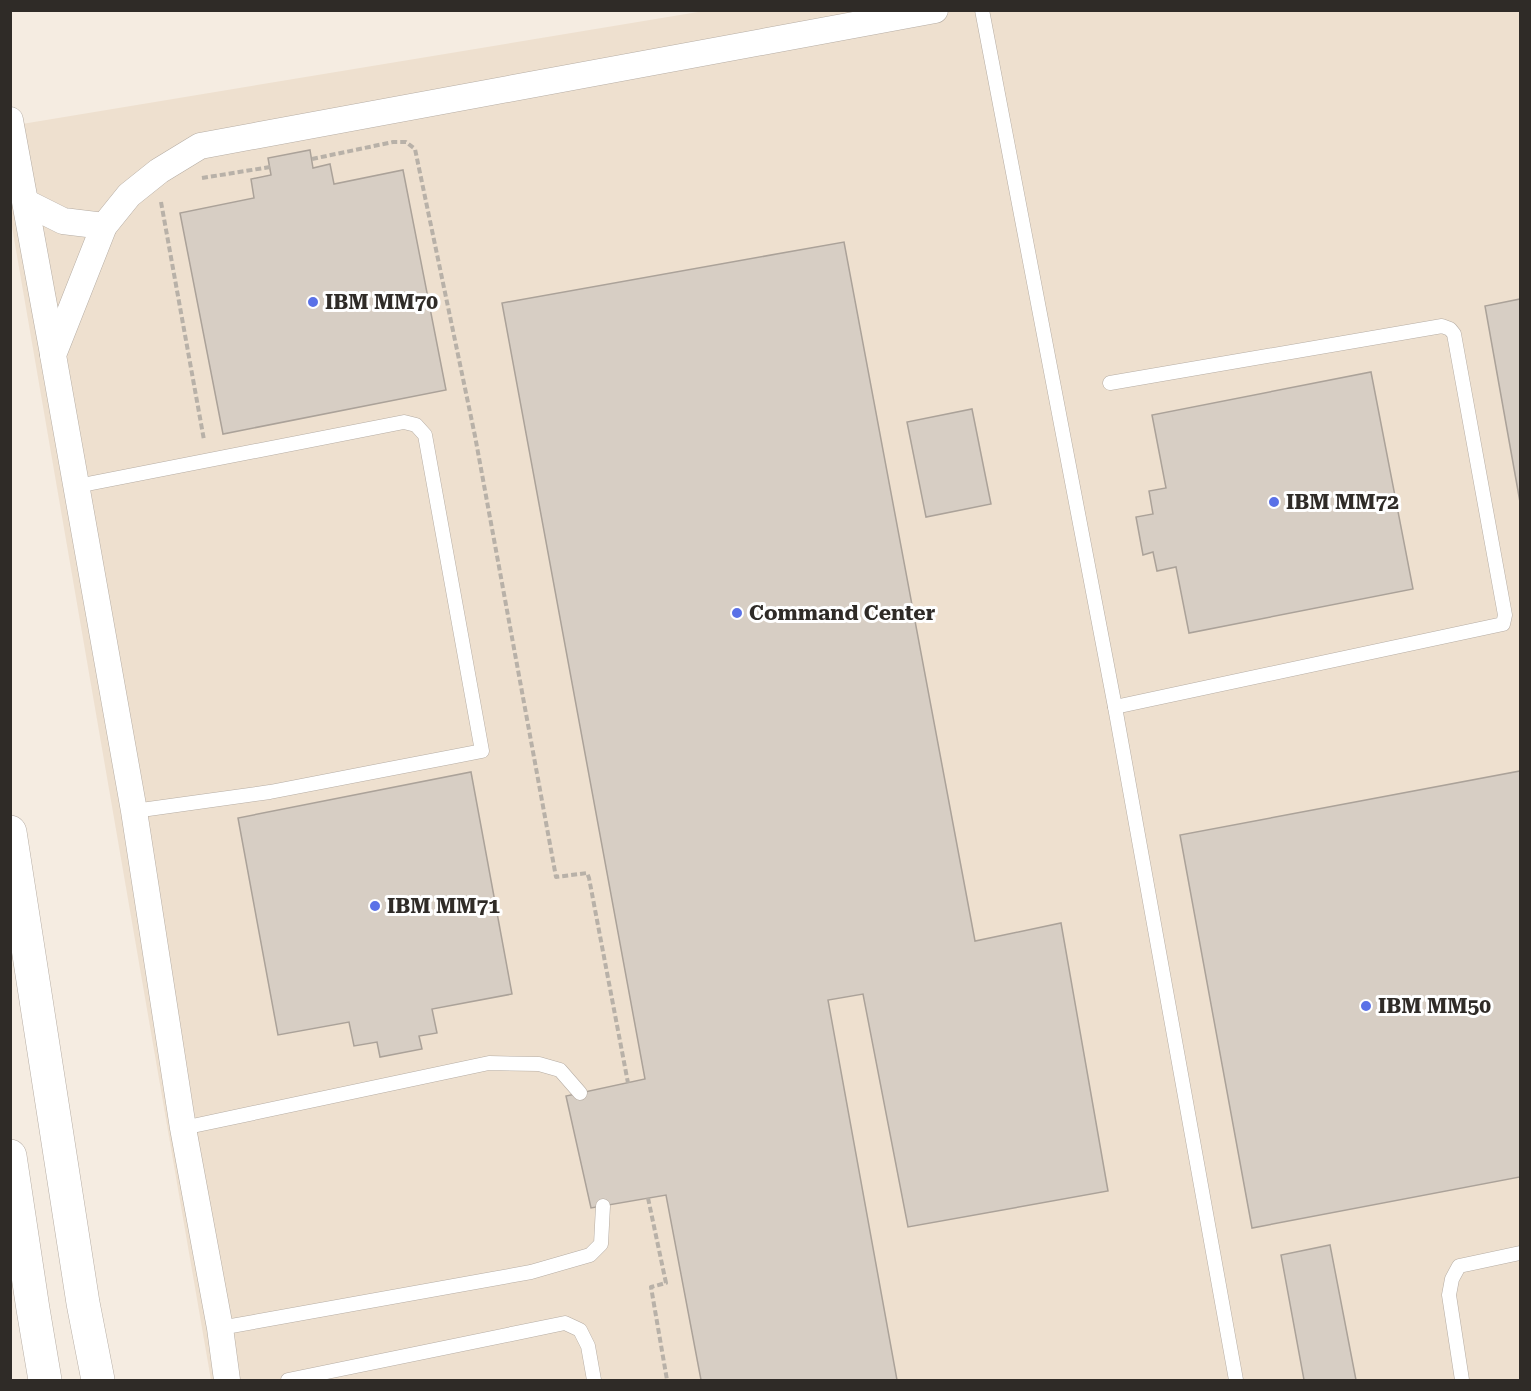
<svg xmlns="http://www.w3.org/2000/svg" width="1531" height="1391" viewBox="0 0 1531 1391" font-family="'Roboto Serif',serif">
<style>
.built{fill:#eee0cf}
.building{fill:#d7cec4;stroke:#aba299;stroke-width:1.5}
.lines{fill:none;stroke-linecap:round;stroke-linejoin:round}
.service-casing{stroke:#b6ada4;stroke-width:15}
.minor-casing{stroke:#b6ada4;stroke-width:27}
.trunk-casing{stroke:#b6ada4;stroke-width:34}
.path{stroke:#b8b1a8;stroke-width:4;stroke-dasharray:6 3;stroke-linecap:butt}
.service{stroke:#fff;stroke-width:14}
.minor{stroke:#fff;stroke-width:26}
.trunk{stroke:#fff;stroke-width:33}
.poi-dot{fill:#5a71e7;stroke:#fff;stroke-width:2}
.labels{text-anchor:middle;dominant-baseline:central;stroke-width:6;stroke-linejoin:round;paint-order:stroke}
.poi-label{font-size:21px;font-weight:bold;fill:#2f2b27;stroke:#fff;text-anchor:start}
</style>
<rect width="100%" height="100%" fill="#f5ece1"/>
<path class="built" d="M 704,11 L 1520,11 L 1520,1380 L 211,1380 L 11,221 L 10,126 Z"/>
<g class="building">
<path d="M 310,150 L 313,168 L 330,164 L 334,184 L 403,170 L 446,390 L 223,434 L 180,213 L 254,198 L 251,179 L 271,175 L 268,158 Z"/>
<path d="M 844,242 L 975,941 L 1061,923 L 1108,1191 L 908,1227 L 863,994 L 828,1000 L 897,1380 L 701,1380 L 666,1195 L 591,1208 L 566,1096 L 645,1079 L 502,303 Z"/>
<path d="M 1520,299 L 1520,502 L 1485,306 Z"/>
<path d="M 1371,372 L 1413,589 L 1189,633 L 1176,567 L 1157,571 L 1153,552 L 1143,555 L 1136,517 L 1153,514 L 1149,491 L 1166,488 L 1152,415 Z"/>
<path d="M 972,409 L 991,504 L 926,517 L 907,422 Z"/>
<path d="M 1520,771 L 1520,1177 L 1252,1228 L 1180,835 Z"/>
<path d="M 471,772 L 512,994 L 432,1009 L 437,1033 L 419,1036 L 422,1049 L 380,1057 L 377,1042 L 354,1046 L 349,1022 L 278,1035 L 238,818 Z"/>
<path d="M 1330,1245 L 1356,1380 L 1304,1380 L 1281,1255 Z"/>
</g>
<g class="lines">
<g class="service-casing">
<g id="service">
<path d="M 982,10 L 1115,707 L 1236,1380"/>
<path d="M 1110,383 L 1442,326 L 1450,329 L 1454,334 L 1505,615 L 1503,624 L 1115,707"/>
<path d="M 77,486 L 404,422 L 416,425 L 425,435 L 482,751 L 270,792 L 134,811"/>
<path d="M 183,1128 L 489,1063 L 539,1064 L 560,1070 L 580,1093"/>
<path d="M 220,1328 L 531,1272 L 590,1255 L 601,1244 L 603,1206"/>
<path d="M 288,1380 L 565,1323 L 580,1330 L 588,1346 L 594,1380"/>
<path d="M 1462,1380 L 1449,1295 L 1452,1279 L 1459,1266 L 1520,1253"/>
</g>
</g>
<g class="minor-casing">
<g id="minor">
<path d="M 10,120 L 53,354"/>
<path d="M 27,203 L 63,221 L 104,226"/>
<path d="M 227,1380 L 220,1328 L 183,1128 L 134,811 L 53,355 L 104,226 L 129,195 L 159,171 L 200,146 L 935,10"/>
</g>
</g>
<g class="trunk-casing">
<g id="trunk">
<path d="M 10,832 L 83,1303 L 98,1380"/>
<path d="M 10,1156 L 33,1309 L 45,1380"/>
</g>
</g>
<g class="path">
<path d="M 312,159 L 393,142 L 406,142 L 415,149 L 475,436 L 556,877 L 587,873 L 589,878 L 628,1083"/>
<path d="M 202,178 L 270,167"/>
<path d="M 161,202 L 204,440"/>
<path d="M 648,1198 L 666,1283 L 651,1287 L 667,1380"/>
</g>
<use href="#service" class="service"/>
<use href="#minor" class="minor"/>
<use href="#trunk" class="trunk"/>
</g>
<g class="poi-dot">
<circle cx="313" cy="302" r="6"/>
<circle cx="1274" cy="502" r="6"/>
<circle cx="737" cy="613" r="6"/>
<circle cx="375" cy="906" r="6"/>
<circle cx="1366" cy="1006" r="6"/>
</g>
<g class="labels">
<g class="poi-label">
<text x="325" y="302">IBM MM70</text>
<text x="1286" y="502">IBM MM72</text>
<text x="749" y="613">Command Center</text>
<text x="387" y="906">IBM MM71</text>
<text x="1378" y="1006">IBM MM50</text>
</g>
</g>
<rect width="1531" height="1391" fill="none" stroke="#2f2b27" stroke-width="24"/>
</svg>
